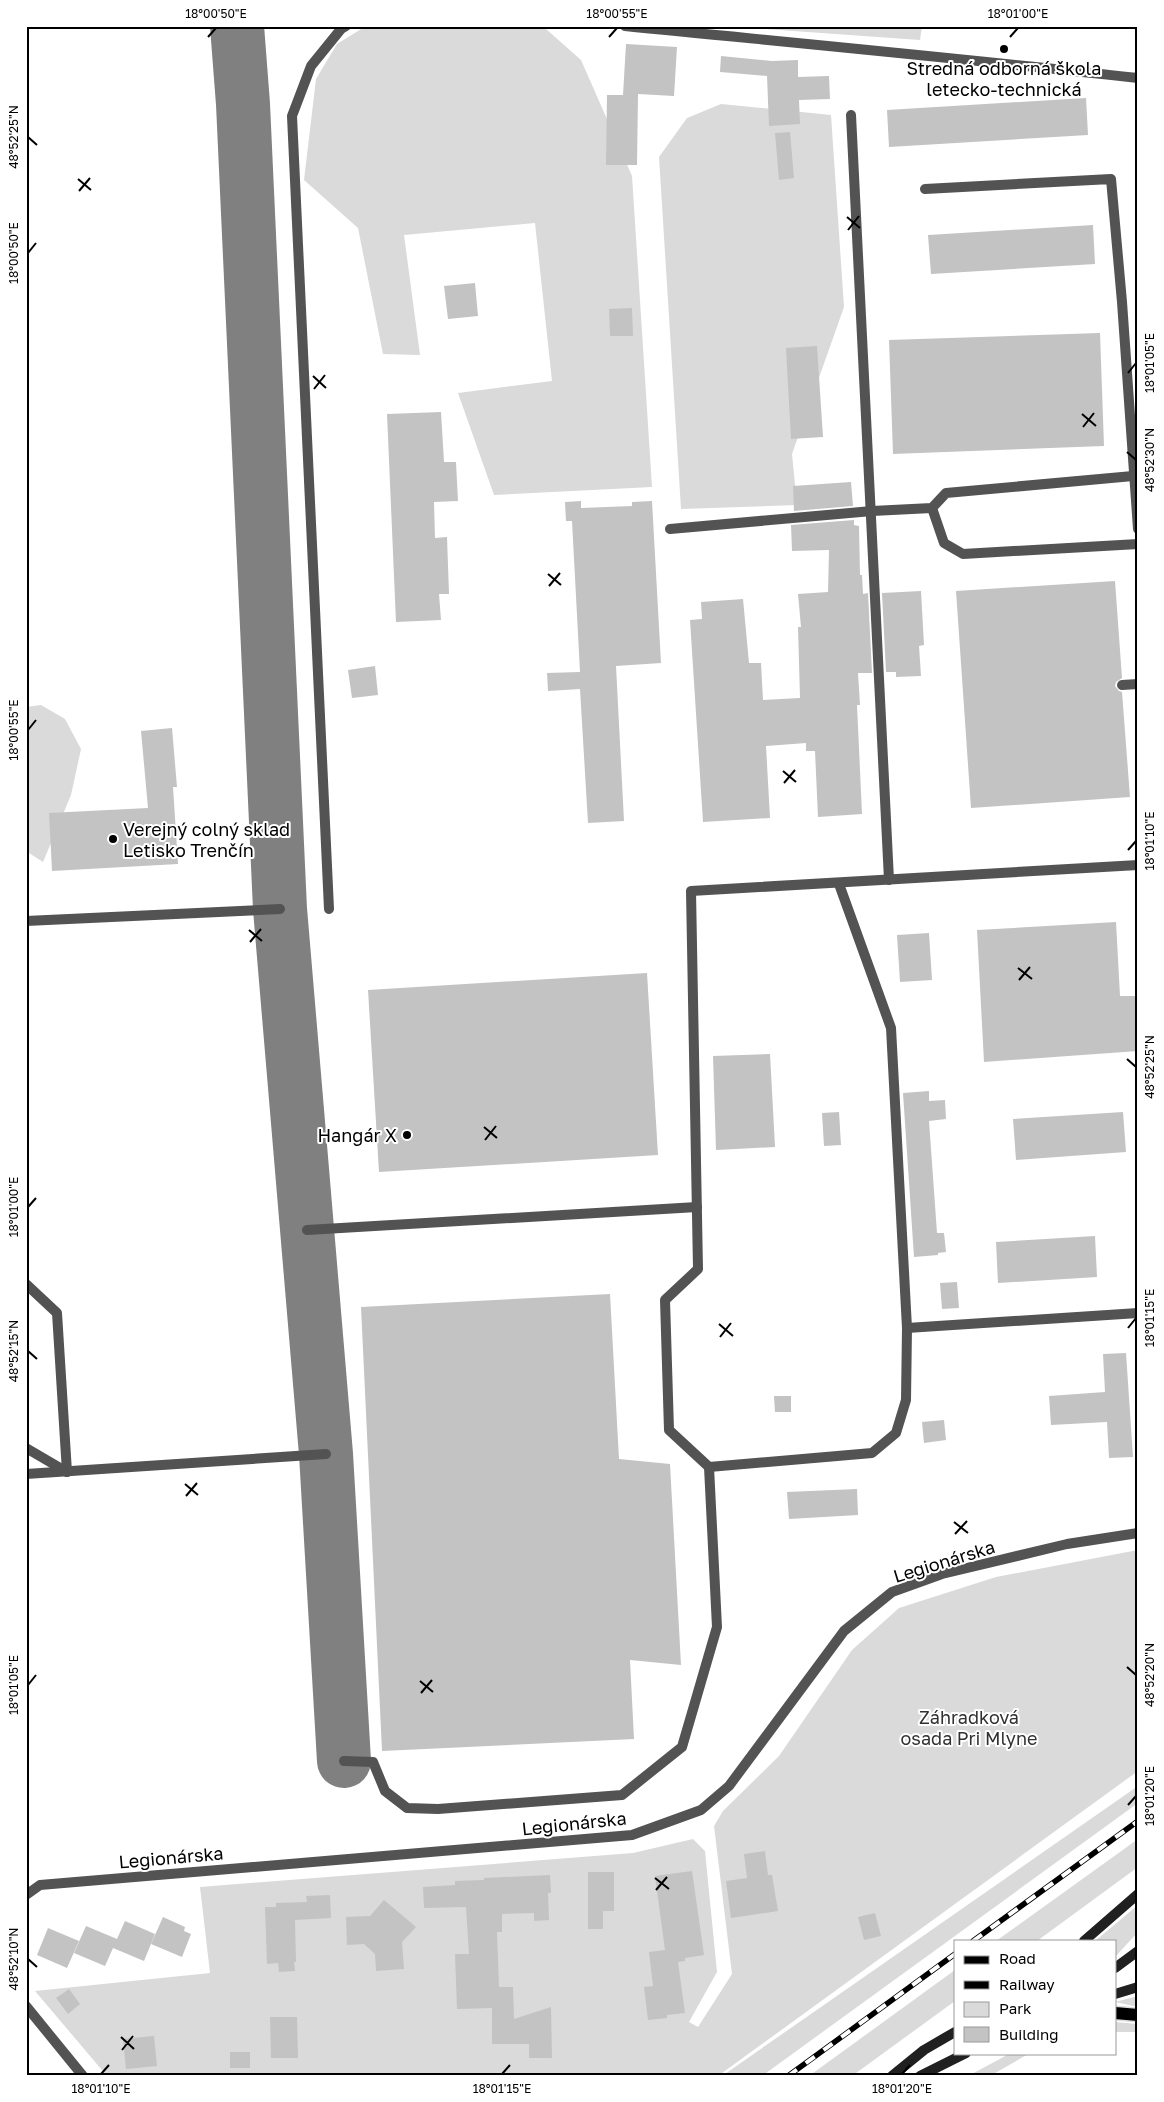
<svg xmlns="http://www.w3.org/2000/svg" width="1164" height="2102" viewBox="0 0 1164 2102" font-family="'Golos Text',sans-serif">
<style>
.green{fill:#dadada}
.lines{fill:none;stroke-linecap:round;stroke-linejoin:round}
.taxiway{stroke:#808080;stroke-width:54}
.building{fill:#c3c3c3}
.primary-casing{stroke:#dbdbdb;stroke-width:15}
.service{stroke:#535353;stroke-width:10}
.tertiary{stroke:#535353;stroke-width:10}
.secondary{stroke:#202020;stroke-width:10}
.primary{stroke:#000;stroke-width:12}
.rail-casing{stroke:#000;stroke-width:5.5}
.rail{stroke:#fff;stroke-width:4;stroke-dasharray:11;stroke-linecap:butt}
.ticks{fill:none;stroke:#000;stroke-width:2}
.poi-dot{fill:#000;stroke:#fff;stroke-width:2}
.labels{text-anchor:middle;dominant-baseline:central;stroke-width:4;stroke-linejoin:round;paint-order:stroke}
.poi-label{font-size:18px;fill:#000;stroke:#fff}
.street-label{font-size:18px;fill:#000;stroke:#fff}
.park-label{font-size:18px;fill:#313131;stroke:#fff}
.neatline{fill:none;stroke:#000;stroke-width:2}
.ticks-label{font-size:12px;text-anchor:middle;fill:#000}
</style>
<rect width="100%" height="100%" fill="#fff"/>
<g class="green">
<path d="M 366,26 L 522,26 L 546,29 L 581,60 L 632,176 L 652,487 L 494,495 L 458,393 L 552,381 L 535,223 L 404,235 L 420,355 L 383,354 L 358,228 L 304,180 L 316,79 L 337,44 Z"/>
<path d="M 722,26 L 922,26 L 920,40 Z"/>
<path d="M 721,104 L 831,115 L 844,307 L 792,454 L 797,505 L 681,509 L 659,157 L 687,118 Z"/>
<path d="M 41,705 L 65,719 L 81,749 L 71,795 L 43,862 L 26,851 L 26,707 Z"/>
<path d="M 1138,1550 L 1138,1771 L 718,2076 L 107,2076 L 35,1991 L 210,1973 L 200,1887 L 633,1853 L 693,1839 L 705,1851 L 717,1972 L 689,2022 L 698,2027 L 732,1974 L 714,1826 L 723,1811 L 779,1756 L 852,1650 L 899,1608 L 996,1577 Z"/>
<path d="M 1138,1786 L 1138,1803 L 762,2076 L 722,2076 Z"/>
<path d="M 1138,1839 L 1138,1867 L 1037,1941 L 996,1941 Z"/>
<path d="M 1138,1905 L 1137,1933 L 1115,1957 L 1115,1941 L 1095,1941 Z"/>
<path d="M 955,1970 L 955,2001 L 852,2076 L 809,2076 Z"/>
<path d="M 1138,1996 L 1138,2007 L 1115,2002 Z"/>
<path d="M 1115,2022 L 1138,2024 L 1138,2032 L 1115,2032 Z"/>
<path d="M 1011,2053 L 1030,2053 L 990,2076 L 968,2076 Z"/>
</g>
<g class="lines">
<path class="taxiway" d="M 237,26 L 243,104 L 280,909 L 326,1454 L 344,1761"/>
</g>
<g class="building">
<path d="M 626,44 L 677,47 L 674,96 L 638,94 L 637,165 L 606,165 L 607,95 L 623,95 Z"/>
<path d="M 721,56 L 772,61 L 798,60 L 798,77 L 829,76 L 830,99 L 799,100 L 800,124 L 769,126 L 767,76 L 720,72 Z"/>
<path d="M 1086,98 L 1088,135 L 889,147 L 887,110 Z"/>
<path d="M 790,132 L 794,178 L 779,180 L 775,133 Z"/>
<path d="M 1093,225 L 1095,264 L 931,274 L 928,235 Z"/>
<path d="M 475,283 L 478,316 L 448,319 L 444,286 Z"/>
<path d="M 632,308 L 633,336 L 610,336 L 609,309 Z"/>
<path d="M 1100,333 L 1104,446 L 893,454 L 889,340 Z"/>
<path d="M 817,346 L 823,437 L 791,439 L 786,348 Z"/>
<path d="M 441,412 L 444,462 L 456,462 L 458,501 L 434,502 L 435,538 L 447,537 L 449,594 L 439,594 L 441,620 L 396,622 L 387,414 Z"/>
<path d="M 851,482 L 853,506 L 794,511 L 793,486 Z"/>
<path d="M 581,501 L 581,508 L 632,506 L 632,502 L 652,501 L 661,663 L 616,666 L 624,821 L 588,823 L 580,689 L 548,691 L 547,673 L 580,672 L 572,521 L 566,521 L 565,502 Z"/>
<path d="M 854,520 L 854,525 L 859,526 L 860,575 L 862,575 L 863,594 L 868,593 L 872,673 L 858,673 L 860,705 L 857,705 L 862,814 L 818,817 L 815,751 L 806,751 L 806,743 L 766,746 L 770,818 L 703,822 L 690,620 L 702,619 L 701,602 L 743,599 L 749,663 L 761,663 L 763,700 L 800,698 L 798,627 L 801,627 L 798,594 L 828,592 L 829,550 L 792,551 L 791,525 Z"/>
<path d="M 1115,581 L 1122,678 L 1116,682 L 1115,686 L 1119,691 L 1122,692 L 1130,797 L 971,808 L 956,591 Z"/>
<path d="M 921,591 L 924,645 L 919,646 L 921,676 L 896,677 L 896,672 L 886,672 L 882,593 Z"/>
<path d="M 375,666 L 378,695 L 352,698 L 348,670 Z"/>
<path d="M 172,728 L 177,787 L 173,787 L 178,864 L 52,871 L 49,813 L 148,808 L 141,731 Z"/>
<path d="M 1116,922 L 1120,996 L 1136,996 L 1138,1051 L 984,1062 L 977,930 Z"/>
<path d="M 929,933 L 932,980 L 900,982 L 897,935 Z"/>
<path d="M 647,973 L 658,1155 L 379,1172 L 368,990 Z"/>
<path d="M 770,1054 L 775,1147 L 716,1150 L 713,1056 Z"/>
<path d="M 929,1091 L 929,1101 L 945,1100 L 946,1119 L 929,1121 L 937,1233 L 944,1233 L 946,1252 L 938,1253 L 938,1255 L 914,1257 L 903,1093 Z"/>
<path d="M 839,1112 L 841,1145 L 824,1146 L 822,1113 Z"/>
<path d="M 1123,1112 L 1126,1152 L 1016,1160 L 1013,1119 Z"/>
<path d="M 1095,1236 L 1097,1277 L 998,1283 L 996,1242 Z"/>
<path d="M 957,1282 L 959,1308 L 942,1309 L 940,1283 Z"/>
<path d="M 610,1294 L 619,1459 L 670,1464 L 681,1665 L 630,1660 L 634,1739 L 382,1751 L 361,1307 Z"/>
<path d="M 1126,1353 L 1133,1457 L 1109,1458 L 1107,1422 L 1051,1425 L 1049,1396 L 1105,1392 L 1103,1354 Z"/>
<path d="M 774,1396 L 791,1396 L 791,1412 L 775,1412 Z"/>
<path d="M 944,1420 L 946,1440 L 924,1443 L 922,1422 Z"/>
<path d="M 857,1489 L 858,1515 L 789,1519 L 787,1492 Z"/>
<path d="M 765,1851 L 768,1875 L 772,1875 L 778,1911 L 731,1918 L 726,1881 L 747,1878 L 744,1854 Z"/>
<path d="M 692,1871 L 704,1955 L 685,1958 L 685,1961 L 678,1962 L 685,2013 L 667,2015 L 667,2018 L 648,2020 L 644,1987 L 653,1986 L 649,1952 L 665,1950 L 655,1876 Z"/>
<path d="M 588,1872 L 614,1872 L 614,1911 L 603,1911 L 603,1929 L 588,1929 Z"/>
<path d="M 550,1875 L 551,1893 L 548,1893 L 549,1920 L 534,1921 L 534,1913 L 502,1914 L 502,1932 L 497,1932 L 499,1987 L 513,1987 L 514,2019 L 551,2007 L 552,2058 L 529,2058 L 529,2044 L 492,2044 L 492,2008 L 457,2009 L 455,1954 L 469,1954 L 466,1907 L 424,1908 L 423,1887 L 455,1885 L 455,1881 L 484,1880 L 484,1878 Z"/>
<path d="M 330,1895 L 331,1918 L 295,1920 L 296,1962 L 294,1962 L 295,1971 L 279,1972 L 278,1963 L 267,1964 L 265,1907 L 276,1907 L 276,1903 L 307,1902 L 306,1896 Z"/>
<path d="M 384,1900 L 416,1927 L 402,1942 L 404,1969 L 376,1971 L 375,1954 L 364,1944 L 347,1945 L 346,1917 L 370,1916 Z"/>
<path d="M 875,1913 L 881,1936 L 864,1940 L 858,1917 Z"/>
<path d="M 163,1917 L 185,1927 L 184,1931 L 191,1934 L 182,1957 L 151,1944 Z"/>
<path d="M 125,1921 L 155,1934 L 144,1961 L 113,1948 L 105,1966 L 74,1953 L 86,1926 L 117,1939 Z"/>
<path d="M 48,1928 L 79,1941 L 67,1968 L 37,1955 Z"/>
<path d="M 69,1989 L 80,2004 L 68,2014 L 56,1998 Z"/>
<path d="M 270,2017 L 297,2017 L 298,2058 L 271,2058 Z"/>
<path d="M 154,2036 L 157,2066 L 126,2069 L 123,2039 Z"/>
<rect x="230" y="2052" width="20" height="16"/>
</g>
<g class="lines">
<g class="primary-casing">
<path id="primary" d="M 1115,2013 L 1138,2015"/>
</g>
<g class="service">
<path d="M 625,26 C 796,43 967,59 1138,78"/>
<path d="M 851,115 L 889,880"/>
<path d="M 925,189 L 1111,179 L 1122,302 L 1138,529"/>
<path d="M 932,508 L 944,543 L 963,554 L 1138,544"/>
<path d="M 670,529 L 872,511 L 932,508 L 946,493 L 1133,476"/>
<path d="M 1122,685 L 1138,684"/>
<path d="M 329,909 L 292,116 L 311,66 L 341,29 L 346,26"/>
<path d="M 26,921 L 280,909"/>
<path d="M 307,1230 L 697,1207"/>
<path d="M 26,1284 L 57,1313 L 67,1472"/>
<path d="M 907,1328 L 1138,1313"/>
<path d="M 26,1448 L 67,1472"/>
<path d="M 709,1467 L 872,1453 L 896,1433 L 906,1400 L 907,1328 L 891,1028 L 839,884"/>
<path d="M 26,1474 L 326,1454"/>
<path d="M 344,1761 L 373,1762 L 385,1791 L 407,1808 L 438,1809 L 622,1795 L 682,1747 L 717,1627 L 709,1467 L 669,1430 L 665,1300 L 698,1269 L 691,891 L 1138,865"/>
</g>
<g class="tertiary">
<path d="M 26,1895 L 40,1885 L 632,1835 L 701,1810 L 729,1786 L 844,1631 L 892,1592 L 942,1574 L 1067,1544 L 1138,1533"/>
<path d="M 26,2006 L 83,2076"/>
</g>
<g class="secondary">
<path d="M 1084,1941 L 1138,1894"/>
<path d="M 1115,1968 L 1138,1951"/>
<path d="M 1115,1994 L 1138,1987"/>
<path d="M 892,2076 L 924,2050 L 955,2032"/>
<path d="M 920,2076 L 966,2053"/>
</g>
<use href="#primary" class="primary"/>
<g class="rail-casing">
<g id="rail">
<path d="M 973,1941 L 1138,1821"/>
<path d="M 788,2076 L 955,1954"/>
</g>
</g>
<use href="#rail" class="rail"/>
</g>
<path class="ticks" d="M 208,37 L 216,28M 609,37 L 617,28M 1010,37 L 1018,28M 28,137 L 37,145M 78,179 L 91,190M 79,191 L 90,178M 847,217 L 860,228M 848,230 L 859,216M 28,253 L 36,243M 1128,373 L 1136,363M 313,376 L 326,388M 314,389 L 325,375M 1082,414 L 1096,426M 1083,427 L 1094,413M 1127,452 L 1136,460M 548,574 L 561,585M 549,586 L 560,573M 28,730 L 36,720M 783,771 L 796,782M 784,783 L 795,770M 1128,850 L 1136,841M 249,930 L 262,941M 250,942 L 261,929M 1018,968 L 1032,979M 1019,980 L 1030,967M 1127,1059 L 1136,1067M 484,1127 L 497,1138M 485,1140 L 496,1126M 28,1207 L 36,1198M 719,1324 L 733,1336M 1128,1328 L 1136,1318M 720,1337 L 731,1323M 28,1351 L 37,1359M 185,1484 L 198,1495M 186,1496 L 197,1483M 954,1522 L 968,1533M 955,1534 L 967,1521M 1127,1667 L 1136,1675M 420,1681 L 433,1692M 28,1685 L 36,1675M 421,1693 L 432,1680M 1128,1805 L 1136,1796M 655,1878 L 669,1889M 656,1890 L 667,1877M 28,1959 L 37,1967M 121,2037 L 134,2049M 122,2050 L 133,2036M 101,2074 L 109,2065M 502,2074 L 510,2065M 902,2074 L 910,2065"/>
<g class="poi-dot">
<circle cx="1004" cy="49" r="5"/>
<circle cx="113" cy="839" r="5"/>
<circle cx="407" cy="1135" r="5"/>
</g>
<g class="labels">
<g class="poi-label">
<text x="1004" y="68">Stredná odborná škola<tspan x="1004" dy="21">letecko-technická</tspan></text>
<text x="123" y="829" text-anchor="start">Verejný colný sklad<tspan x="123" dy="21">Letisko Trenčín</tspan></text>
<text x="397" y="1135" text-anchor="end">Hangár X</text>
</g>
<g class="street-label">
<text transform="translate(944 1561) rotate(-17)">Legionárska</text>
<text transform="translate(574 1823) rotate(-6)">Legionárska</text>
<text transform="translate(171 1857) rotate(-5)">Legionárska</text>
</g>
<g class="park-label">
<text x="969" y="1717">Záhradková<tspan x="969" dy="21">osada Pri Mlyne</tspan></text>
</g>
</g>
<rect width="1164" height="2102" fill="none" stroke="#ffffff" stroke-width="55"/>
<rect x="954" y="1940" width="162" height="115" fill="#ffffff" stroke="#999999"/>
<rect x="964" y="1956" width="25" height="8" fill="#000000" stroke="#999999"/>
<text x="999" y="1964" font-size="15" fill="#000000">Road</text>
<rect x="964" y="1981" width="25" height="8" fill="#000000" stroke="#999999"/>
<text x="999" y="1990" font-size="15" fill="#000000">Railway</text>
<rect x="964" y="2002" width="25" height="15" fill="#dadada" stroke="#999999"/>
<text x="999" y="2014" font-size="15" fill="#000000">Park</text>
<rect x="964" y="2027" width="25" height="15" fill="#c3c3c3" stroke="#999999"/>
<text x="999" y="2040" font-size="15" fill="#000000">Building</text>
<rect x="28" y="28" width="1108" height="2046" class="neatline"/>
<g class="ticks-label">
<text x="216" y="18">18°00'50"E</text>
<text x="617" y="18">18°00'55"E</text>
<text x="1018" y="18">18°01'00"E</text>
<text transform="translate(14 137) rotate(-90)" y="4">48°52'25"N</text>
<text transform="translate(14 253) rotate(-90)" y="4">18°00'50"E</text>
<text transform="translate(1150 363) rotate(-90)" y="4">18°01'05"E</text>
<text transform="translate(1150 460) rotate(-90)" y="4">48°52'30"N</text>
<text transform="translate(14 730) rotate(-90)" y="4">18°00'55"E</text>
<text transform="translate(1150 841) rotate(-90)" y="4">18°01'10"E</text>
<text transform="translate(1150 1067) rotate(-90)" y="4">48°52'25"N</text>
<text transform="translate(14 1207) rotate(-90)" y="4">18°01'00"E</text>
<text transform="translate(1150 1318) rotate(-90)" y="4">18°01'15"E</text>
<text transform="translate(14 1351) rotate(-90)" y="4">48°52'15"N</text>
<text transform="translate(1150 1675) rotate(-90)" y="4">48°52'20"N</text>
<text transform="translate(14 1685) rotate(-90)" y="4">18°01'05"E</text>
<text transform="translate(1150 1796) rotate(-90)" y="4">18°01'20"E</text>
<text transform="translate(14 1959) rotate(-90)" y="4">48°52'10"N</text>
<text x="101" y="2093">18°01'10"E</text>
<text x="502" y="2093">18°01'15"E</text>
<text x="902" y="2093">18°01'20"E</text>
</g>
</svg>
